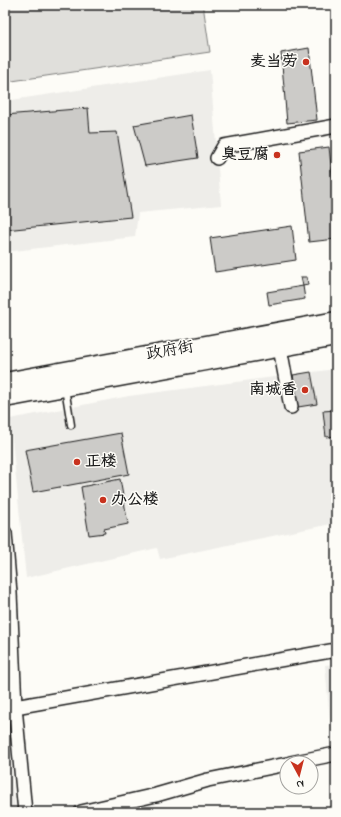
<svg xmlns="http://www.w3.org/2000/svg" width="341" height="817" viewBox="0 0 341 817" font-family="'Indie Flower','LXGW WenKai TC',sans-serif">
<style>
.built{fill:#eeede9}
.green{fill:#e0dfdb;stroke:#7e7e7c}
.building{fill:#cccbc8;stroke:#1c1c1c}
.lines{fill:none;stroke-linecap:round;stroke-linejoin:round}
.service-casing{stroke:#1c1c1c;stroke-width:9}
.minor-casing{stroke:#1c1c1c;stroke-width:16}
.secondary-casing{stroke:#1c1c1c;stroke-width:21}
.service{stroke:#fdfcf7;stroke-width:6}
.minor{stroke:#fdfcf7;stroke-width:13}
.secondary{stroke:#fdfcf7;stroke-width:18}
.poi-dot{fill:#c8321e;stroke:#fdfcf7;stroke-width:1.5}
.labels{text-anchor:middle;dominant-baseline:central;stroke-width:3;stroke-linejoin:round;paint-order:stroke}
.poi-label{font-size:16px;font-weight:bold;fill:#1c1c1c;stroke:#fdfcf7;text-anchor:end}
.street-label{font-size:16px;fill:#1c1c1c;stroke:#fdfcf7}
</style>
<rect width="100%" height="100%" fill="#fdfcf7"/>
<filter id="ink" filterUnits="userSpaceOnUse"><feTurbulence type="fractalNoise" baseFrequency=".025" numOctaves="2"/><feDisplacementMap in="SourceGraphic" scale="8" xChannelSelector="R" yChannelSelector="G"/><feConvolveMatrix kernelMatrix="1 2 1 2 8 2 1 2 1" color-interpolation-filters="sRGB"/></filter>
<g filter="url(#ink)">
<g class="built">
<path d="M 210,70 L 221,205 L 138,213 L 135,237 L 5,252 L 5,101 Z"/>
<path d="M 336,369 L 336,523 L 160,559 L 157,548 L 26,578 L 10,419 L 129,396 Z"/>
<path d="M 336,664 L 336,743 L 332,743 L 325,665 Z"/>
<path d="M 5,731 L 16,812 L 5,812 Z"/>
</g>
<path class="green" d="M 5,5 L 203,5 L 210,52 L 5,82 Z"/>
<g class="building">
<path d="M 309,48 L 317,120 L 287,123 L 281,53 Z"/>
<path d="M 88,108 L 90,133 L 117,132 L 131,217 L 5,230 L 5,115 Z"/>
<path d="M 191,115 L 198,158 L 145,166 L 134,125 Z"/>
<path d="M 329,147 L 336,211 L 336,239 L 309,242 L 299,151 Z"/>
<path d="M 292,226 L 296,260 L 215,272 L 210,238 Z"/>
<path d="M 301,277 L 307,277 L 308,285 L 303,286 Z"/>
<path d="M 303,286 L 305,299 L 269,305 L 267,292 Z"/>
<path d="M 311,372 L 317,404 L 298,407 L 293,375 Z"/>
<path d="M 336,410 L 336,436 L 326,437 L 323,411 Z"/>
<path d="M 121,433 L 129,474 L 33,492 L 25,450 Z"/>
<path d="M 120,479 L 128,524 L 104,529 L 105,533 L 89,535 L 81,487 Z"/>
</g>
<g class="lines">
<g class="service-casing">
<path id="service" d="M 65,388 L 71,425"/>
</g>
<g class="minor-casing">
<g id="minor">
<path d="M 217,158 L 224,146 L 336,126"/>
<path d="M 280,348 L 291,407"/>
<path d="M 5,533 L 10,593 L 15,707 L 25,812"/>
<path d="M 15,707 L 336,650"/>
<path d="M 290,763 L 336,754"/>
<path d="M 81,812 L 156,795 L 208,780 L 287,764"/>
</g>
</g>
<g class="secondary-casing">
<g id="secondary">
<path d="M 5,382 L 336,321"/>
<path d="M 5,398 L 336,337"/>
</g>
</g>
<use href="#service" class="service"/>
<use href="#minor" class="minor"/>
<use href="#secondary" class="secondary"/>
</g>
</g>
<g class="poi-dot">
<circle cx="306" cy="62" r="4"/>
<circle cx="277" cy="155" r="4"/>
<circle cx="305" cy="390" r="4"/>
<circle cx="77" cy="462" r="4"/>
<circle cx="103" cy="500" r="4"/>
</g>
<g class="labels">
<g class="poi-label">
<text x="298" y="62">麦当劳</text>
<text x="269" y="155">臭豆腐</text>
<text x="297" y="390">南城香</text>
<text x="85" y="462" text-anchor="start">正楼</text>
<text x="111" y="500" text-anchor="start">办公楼</text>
</g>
<g class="street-label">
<text transform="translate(170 351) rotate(-10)">政府街</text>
</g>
</g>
<rect width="341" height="817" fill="none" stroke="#fdfcf7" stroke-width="20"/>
<rect x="10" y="10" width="321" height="797" fill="none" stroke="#1c1c1c" stroke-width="1.5" filter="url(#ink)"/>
<g transform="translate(299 775) rotate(173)"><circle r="19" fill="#fdfcf7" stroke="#a3a29f"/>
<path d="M0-3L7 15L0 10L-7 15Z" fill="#c8321e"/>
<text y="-6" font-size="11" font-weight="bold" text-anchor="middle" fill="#1c1c1c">N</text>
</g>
</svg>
